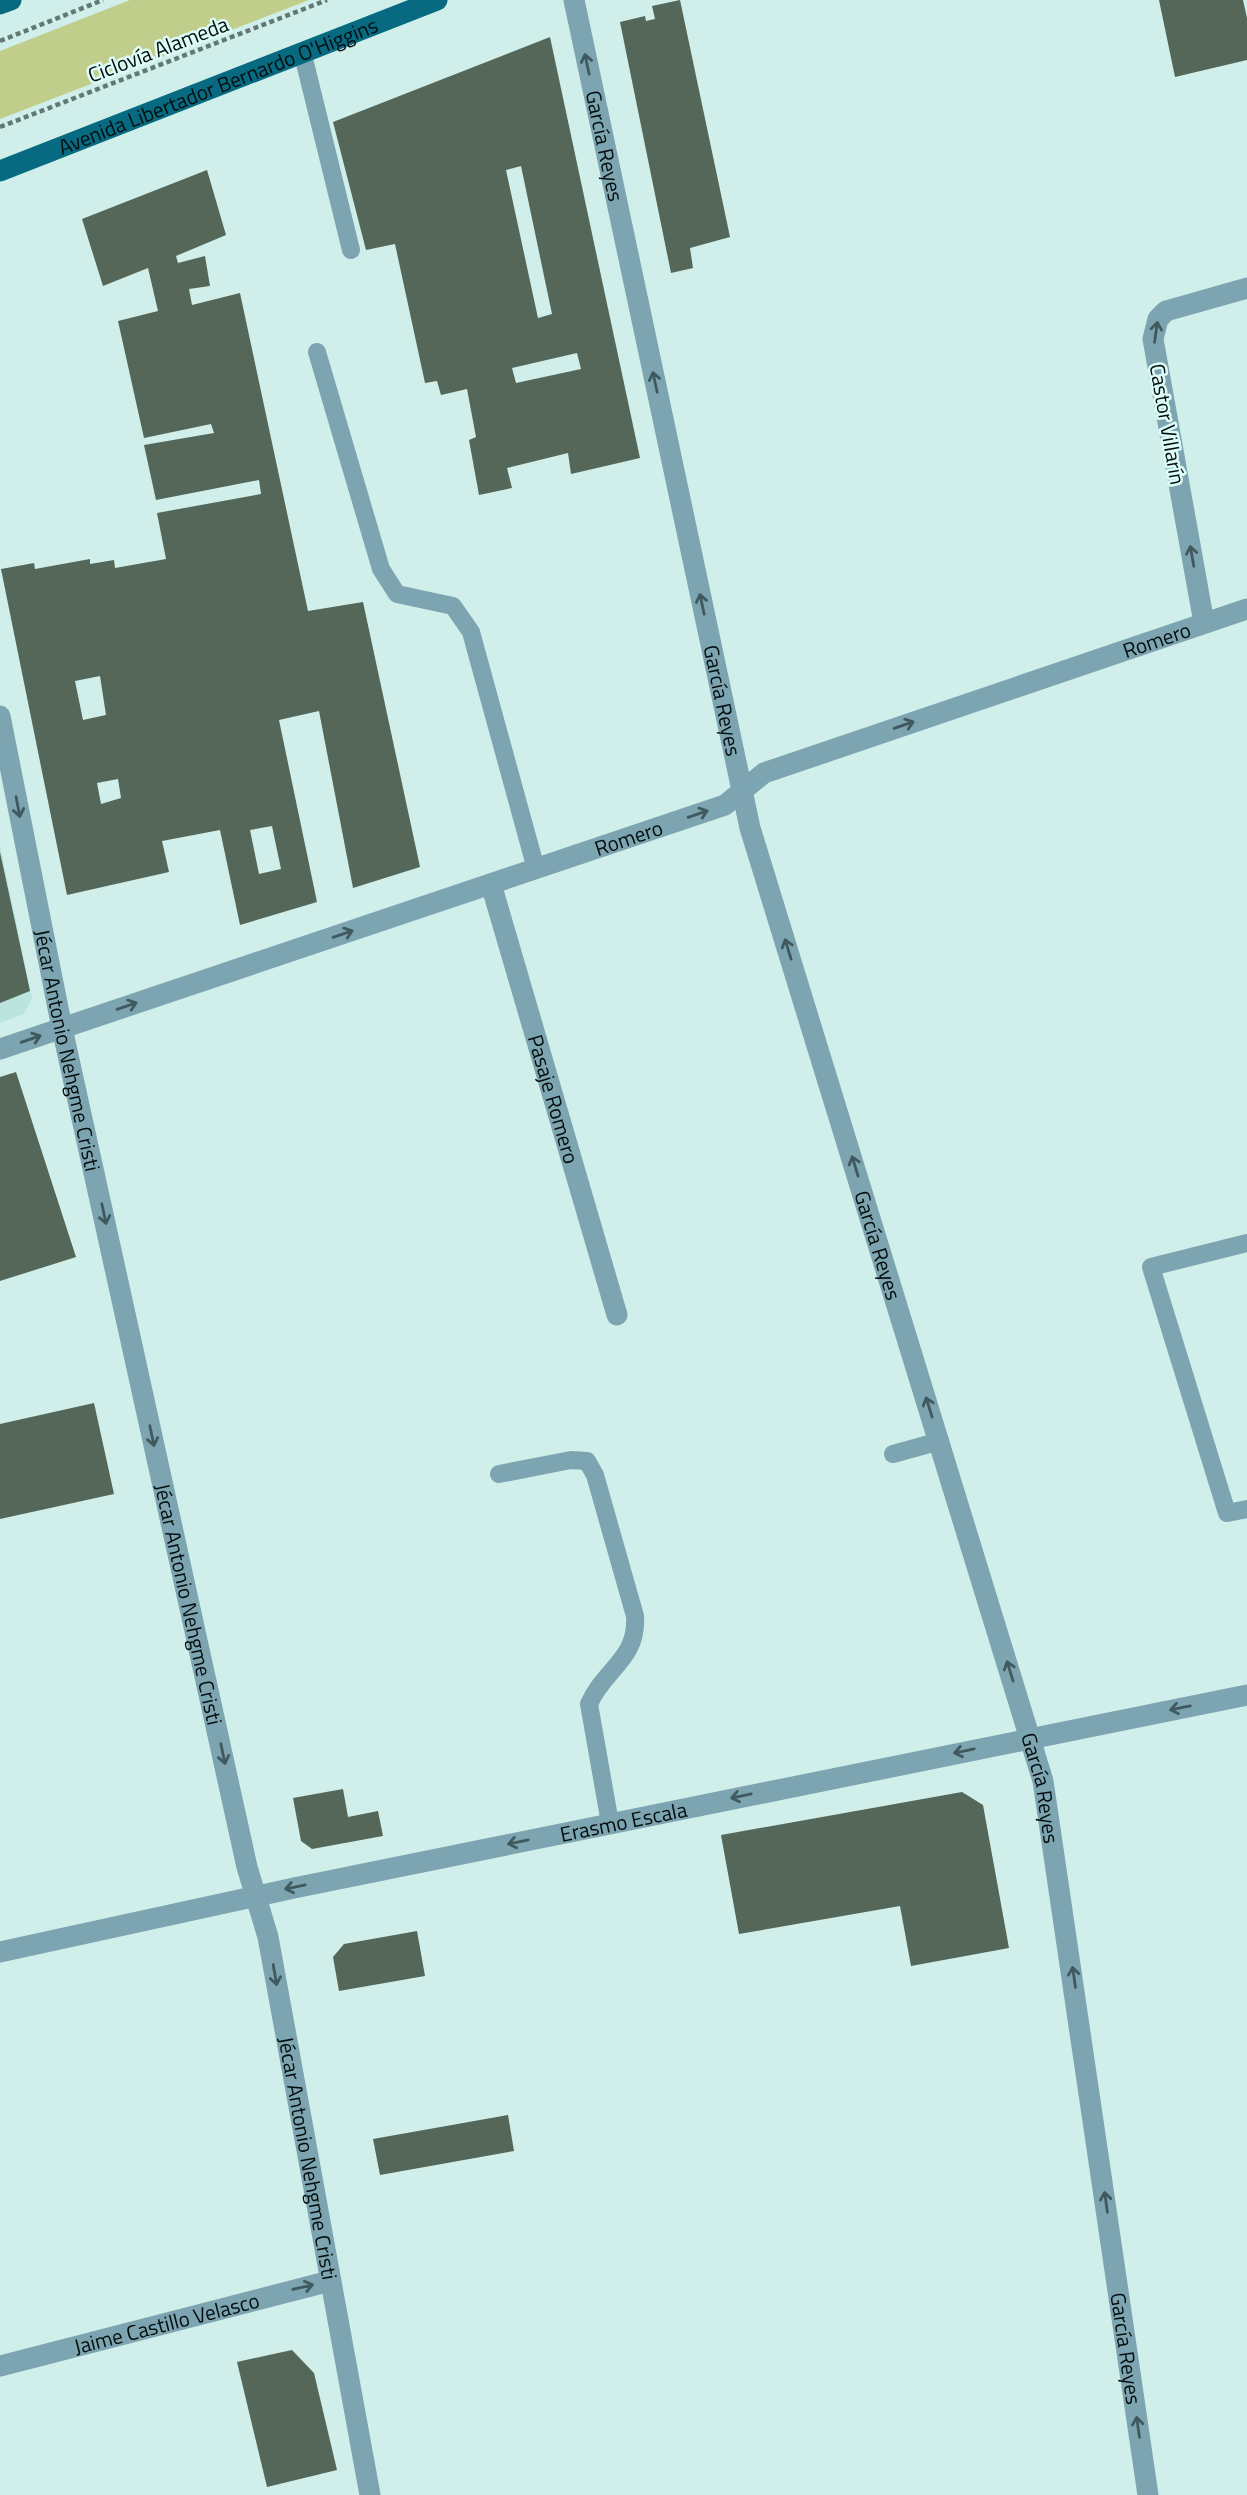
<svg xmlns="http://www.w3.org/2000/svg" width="1247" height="2495" viewBox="0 0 1247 2495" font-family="'Titillium Web',sans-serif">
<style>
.built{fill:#bbe4de}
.green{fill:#c1ce8b}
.building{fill:#546758;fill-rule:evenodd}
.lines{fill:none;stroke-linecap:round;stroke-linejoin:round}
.path{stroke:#637774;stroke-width:4.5;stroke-dasharray:5 3.5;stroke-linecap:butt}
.service{stroke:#7da4b1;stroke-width:18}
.minor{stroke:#7da4b1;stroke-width:21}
.tertiary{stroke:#7da4b1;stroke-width:21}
.primary{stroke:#086a81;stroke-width:21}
.oneway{stroke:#40595f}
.labels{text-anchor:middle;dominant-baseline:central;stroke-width:5;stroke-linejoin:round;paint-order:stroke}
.street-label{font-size:21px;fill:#040e0d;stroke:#ddfcf8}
</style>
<rect width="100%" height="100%" fill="#d0efea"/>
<path class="built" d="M 0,846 L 32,998 L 24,1014 L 0,1023 Z"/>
<path class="green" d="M 130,0 L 309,0 L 0,119 L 0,51 Z"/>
<g class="building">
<path d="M 680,0 L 730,237 L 690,248 L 693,268 L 671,273 L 620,22 L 645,16 L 646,21 L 655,19 L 652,6 Z"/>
<path d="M 1159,0 L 1243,0 L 1247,18 L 1247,60 L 1175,77 Z"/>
<path d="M 550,37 L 640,458 L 571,474 L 568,453 L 507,468 L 512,488 L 479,495 L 469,440 L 476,437 L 467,389 L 441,395 L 437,381 L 425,383 L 395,244 L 366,250 L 333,122 ZM 521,166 L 552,314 L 538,318 L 506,170 ZM 577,353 L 581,369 L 516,383 L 512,368 Z"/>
<path d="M 207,170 L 226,235 L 176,256 L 178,263 L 205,256 L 210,286 L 189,289 L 192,305 L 240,293 L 308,611 L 363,602 L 420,867 L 353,888 L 319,711 L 279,720 L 317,902 L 240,925 L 220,830 L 162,841 L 169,872 L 67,895 L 1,569 L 34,563 L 35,569 L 90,559 L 90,564 L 114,560 L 115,568 L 166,559 L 157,513 L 261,494 L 259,480 L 156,500 L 144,445 L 214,433 L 211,424 L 144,438 L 118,321 L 158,311 L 148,268 L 103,286 L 82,219 ZM 100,676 L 106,715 L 83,720 L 75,681 ZM 118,779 L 121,798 L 101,804 L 97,783 ZM 272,826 L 281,869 L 259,874 L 250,830 Z"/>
<path d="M 0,852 L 30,991 L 0,1003 Z"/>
<path d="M 16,1072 L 76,1257 L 0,1281 L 0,1077 Z"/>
<path d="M 94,1403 L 114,1494 L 0,1519 L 0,1424 Z"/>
<path d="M 343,1789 L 348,1817 L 378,1811 L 383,1836 L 312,1849 L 301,1841 L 293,1798 Z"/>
<path d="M 962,1792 L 983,1805 L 1009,1948 L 911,1966 L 900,1906 L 739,1934 L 721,1835 Z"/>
<path d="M 417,1931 L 425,1976 L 339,1991 L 333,1957 L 344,1944 Z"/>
<path d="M 508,2115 L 514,2151 L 380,2175 L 373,2139 Z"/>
<path d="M 292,2350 L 314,2373 L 337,2470 L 267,2487 L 237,2362 Z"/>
</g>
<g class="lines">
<g class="path">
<path d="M 0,41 L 103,0"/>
<path d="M 0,127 L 327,0"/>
</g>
<g class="service">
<path d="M 303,55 L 351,250"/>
<path d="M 317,352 L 381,569 L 397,594 L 453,606 L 471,632 L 536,869"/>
<path d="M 1247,1243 L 1151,1267 L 1227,1513 L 1247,1509"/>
<path d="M 893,1454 L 940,1441"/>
<path d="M 499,1474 L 571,1460 L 587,1461 L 595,1475 L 635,1616 C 638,1659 605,1668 589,1704 L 610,1823"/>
</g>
<g class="minor">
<path id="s1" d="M 574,0 L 750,828 L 1043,1781 L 1148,2495"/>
<path d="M 1204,623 L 1153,339 L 1158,319 L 1166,311 L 1247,288"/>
<path id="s2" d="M 491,884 L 617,1315"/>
<path id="s3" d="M 0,1049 L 725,805 L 764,773 L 1247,609"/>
<path id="s4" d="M 0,1952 L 294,1888 L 1247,1695"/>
<path id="s5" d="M 0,2366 L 330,2281"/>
</g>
<path class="tertiary" id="s6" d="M 0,716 L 62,1028 L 247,1867 L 268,1937 L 370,2495"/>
<g class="primary">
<path d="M 0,4 L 11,0"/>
<path id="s7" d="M 0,171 L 437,0"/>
</g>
</g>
<defs><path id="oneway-shaft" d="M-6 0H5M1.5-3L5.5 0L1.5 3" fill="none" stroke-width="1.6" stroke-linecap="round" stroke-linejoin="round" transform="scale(1.75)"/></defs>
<g class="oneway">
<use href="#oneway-shaft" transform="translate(587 64) rotate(-102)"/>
<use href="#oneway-shaft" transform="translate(1156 332) rotate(-82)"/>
<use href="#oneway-shaft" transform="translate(655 382) rotate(-102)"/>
<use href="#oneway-shaft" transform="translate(1192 556) rotate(-100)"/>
<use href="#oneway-shaft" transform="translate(702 604) rotate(-102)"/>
<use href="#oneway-shaft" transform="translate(904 725) rotate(-19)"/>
<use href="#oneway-shaft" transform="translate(18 807) rotate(79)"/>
<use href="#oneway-shaft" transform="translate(698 814) rotate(-19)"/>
<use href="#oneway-shaft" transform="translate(343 934) rotate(-19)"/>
<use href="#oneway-shaft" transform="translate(788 949) rotate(-107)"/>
<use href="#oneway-shaft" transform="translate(127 1006) rotate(-19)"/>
<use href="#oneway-shaft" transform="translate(31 1039) rotate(-19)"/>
<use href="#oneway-shaft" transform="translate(855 1166) rotate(-107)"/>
<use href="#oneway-shaft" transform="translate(104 1214) rotate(78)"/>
<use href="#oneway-shaft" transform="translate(929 1407) rotate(-107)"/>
<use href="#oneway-shaft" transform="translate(152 1436) rotate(78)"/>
<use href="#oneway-shaft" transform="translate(1010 1671) rotate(-107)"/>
<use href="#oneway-shaft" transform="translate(1180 1708) rotate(169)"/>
<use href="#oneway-shaft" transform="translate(964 1751) rotate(168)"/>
<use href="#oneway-shaft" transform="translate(223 1754) rotate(78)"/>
<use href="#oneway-shaft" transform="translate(741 1796) rotate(168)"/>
<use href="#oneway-shaft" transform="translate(518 1842) rotate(168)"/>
<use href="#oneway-shaft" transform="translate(295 1887) rotate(168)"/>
<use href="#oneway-shaft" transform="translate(275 1975) rotate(80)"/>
<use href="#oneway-shaft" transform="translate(1074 1977) rotate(-98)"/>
<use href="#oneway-shaft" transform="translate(1106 2202) rotate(-98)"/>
<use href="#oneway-shaft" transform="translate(303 2287) rotate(-13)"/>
<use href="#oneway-shaft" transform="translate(1138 2427) rotate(-98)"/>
</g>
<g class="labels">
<g class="street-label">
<text transform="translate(158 49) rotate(-21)">Ciclovía Alameda</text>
<text stroke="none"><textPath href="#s7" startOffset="234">Avenida Libertador Bernardo O'Higgins</textPath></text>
<text stroke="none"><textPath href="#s1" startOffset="149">García Reyes</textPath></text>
<text transform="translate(1168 424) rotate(80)">Castor Villarín</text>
<text stroke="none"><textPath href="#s3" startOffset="1230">Romero</textPath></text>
<text stroke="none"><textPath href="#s1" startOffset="716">García Reyes</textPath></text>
<text stroke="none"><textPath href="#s3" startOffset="663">Romero</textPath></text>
<text stroke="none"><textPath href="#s6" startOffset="341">Jécar Antonio Nehgme Cristi</textPath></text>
<text stroke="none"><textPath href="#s2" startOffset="224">Pasaje Romero</textPath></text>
<text stroke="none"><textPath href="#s1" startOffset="1283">García Reyes</textPath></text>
<text stroke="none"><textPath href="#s6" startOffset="908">Jécar Antonio Nehgme Cristi</textPath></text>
<text stroke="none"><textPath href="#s1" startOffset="1850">García Reyes</textPath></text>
<text stroke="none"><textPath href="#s4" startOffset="637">Erasmo Escala</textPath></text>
<text stroke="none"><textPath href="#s6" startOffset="1475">Jécar Antonio Nehgme Cristi</textPath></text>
<text stroke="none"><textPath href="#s5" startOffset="172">Jaime Castillo Velasco</textPath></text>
<text stroke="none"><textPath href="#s1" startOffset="2417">García Reyes</textPath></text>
</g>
</g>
</svg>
